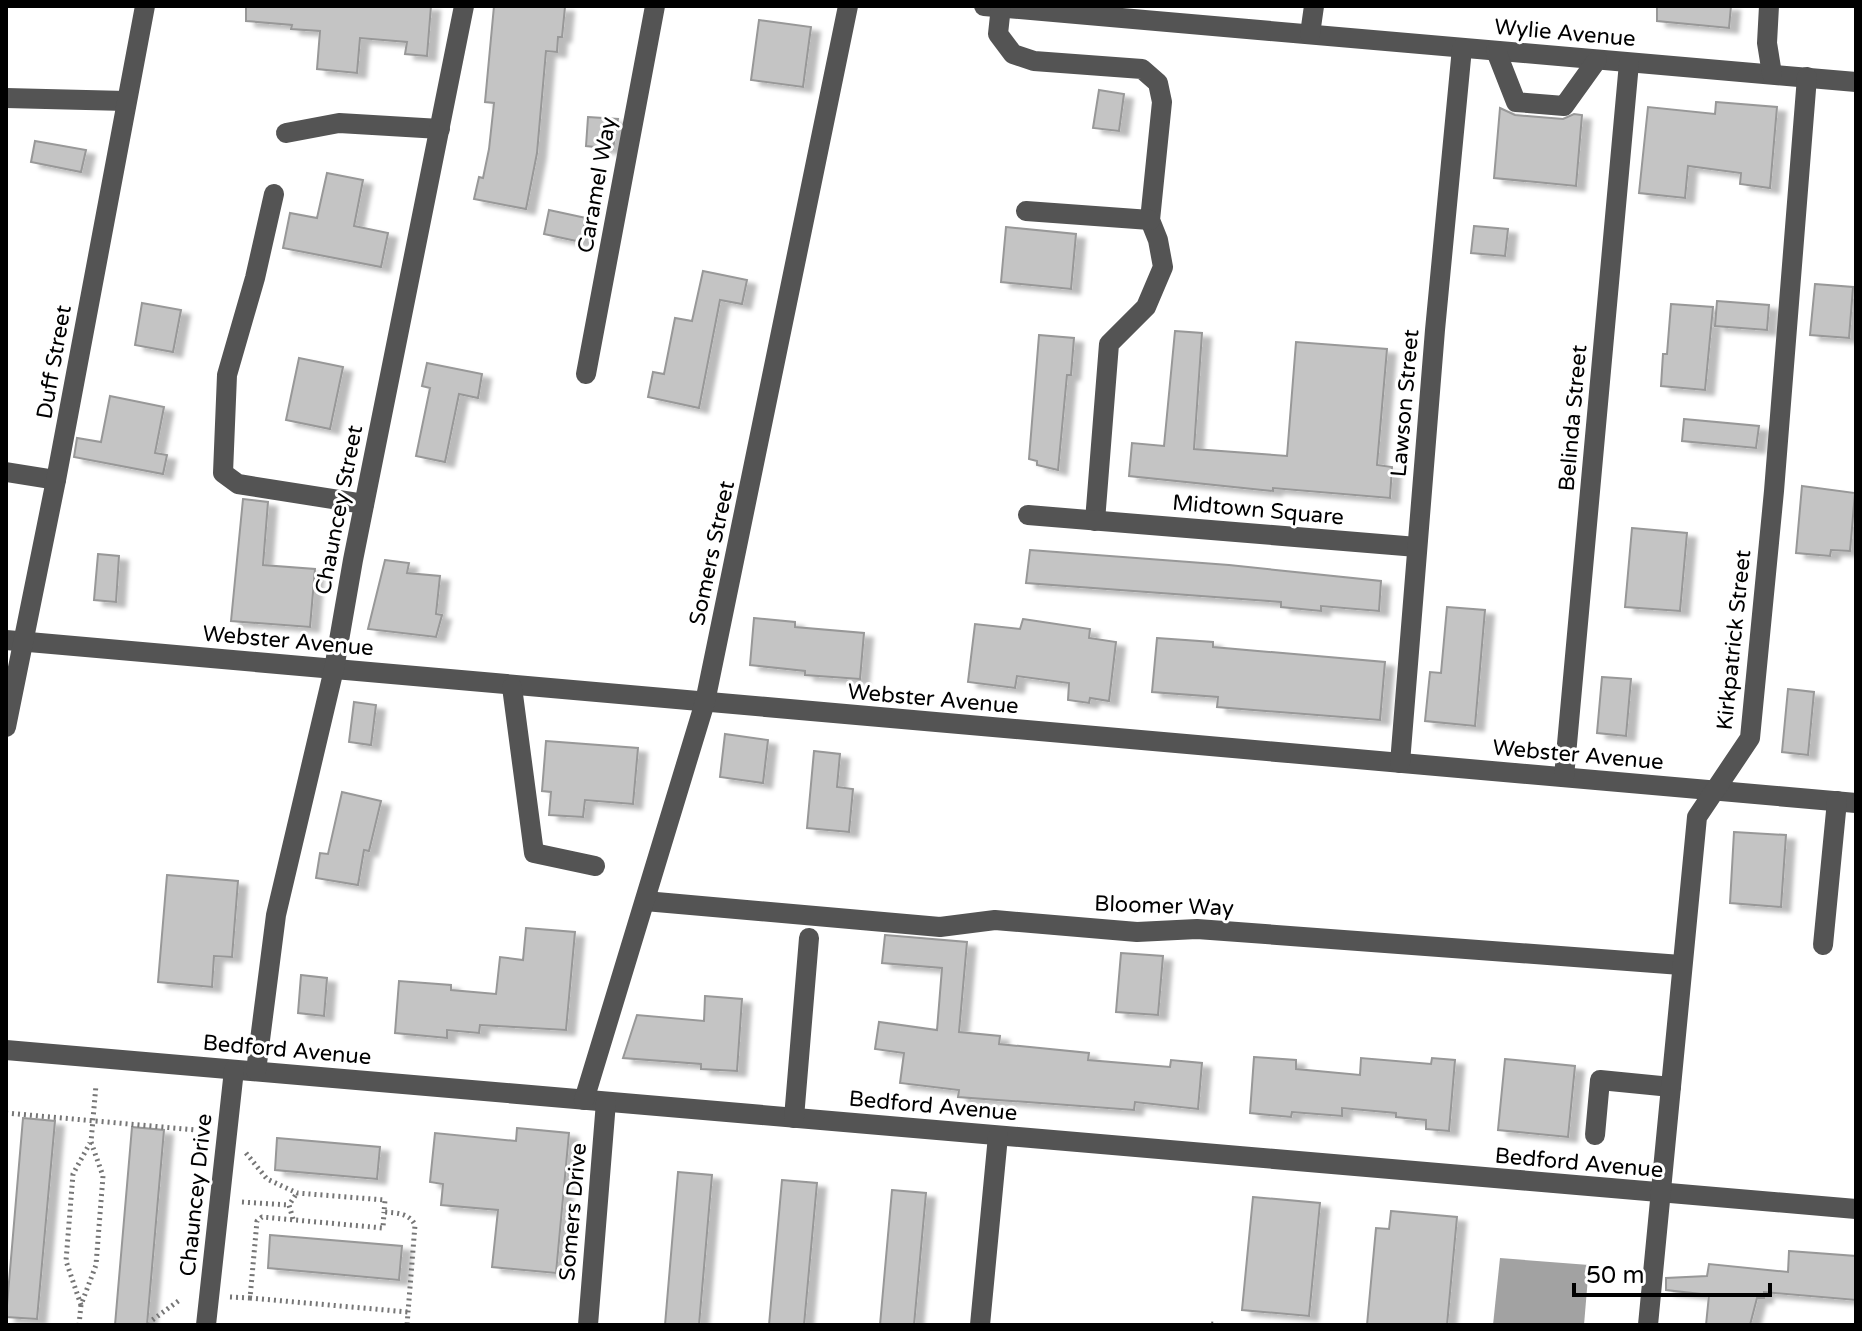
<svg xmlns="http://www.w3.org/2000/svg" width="1862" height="1331" viewBox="0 0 1862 1331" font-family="'Varela Round',sans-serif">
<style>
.water{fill:#a2a2a2}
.building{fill:#c4c4c4;stroke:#989898;stroke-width:2;filter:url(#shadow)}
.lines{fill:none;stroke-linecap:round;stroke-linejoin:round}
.path{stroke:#767676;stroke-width:5;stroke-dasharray:2 4;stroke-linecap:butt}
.minor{stroke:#545454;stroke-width:20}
.labels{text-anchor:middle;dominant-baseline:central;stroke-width:6;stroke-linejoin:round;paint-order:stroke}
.street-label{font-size:22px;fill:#000;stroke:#fff}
</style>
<defs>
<filter id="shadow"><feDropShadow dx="9" dy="5" stdDeviation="2" flood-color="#0004"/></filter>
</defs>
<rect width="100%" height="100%" fill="#fff"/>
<path class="water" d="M 1500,1258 L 1589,1265 L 1584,1325 L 1493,1325 Z"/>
<g class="building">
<path d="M 246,6 L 431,6 L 427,56 L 405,54 L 407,42 L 360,38 L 357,73 L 317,69 L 320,31 L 291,29 L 292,25 L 246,21 Z"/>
<path d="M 494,6 L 565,7 L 562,37 L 558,37 L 557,52 L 546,51 L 537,153 L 526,209 L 474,199 L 479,177 L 483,178 L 489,149 L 494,103 L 485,102 Z"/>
<path d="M 1657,6 L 1731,6 L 1729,28 L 1657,21 Z"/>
<path d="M 759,20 L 811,27 L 803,87 L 751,80 Z"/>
<path d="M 1099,90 L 1124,94 L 1119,131 L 1093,128 Z"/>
<path d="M 1716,102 L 1777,107 L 1770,188 L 1740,184 L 1741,173 L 1688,166 L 1685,198 L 1639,193 L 1648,107 L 1715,114 Z"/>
<path d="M 1500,108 L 1515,115 L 1563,119 L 1574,114 L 1582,115 L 1576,186 L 1494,178 Z"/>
<path d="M 588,117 L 618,119 L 613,149 L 586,146 Z"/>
<path d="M 35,141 L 86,150 L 81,172 L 31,162 Z"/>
<path d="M 327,173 L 363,180 L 354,226 L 388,233 L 381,267 L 283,248 L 290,213 L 317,218 Z"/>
<path d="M 549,210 L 586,218 L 581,242 L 544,234 Z"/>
<path d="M 1474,226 L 1508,229 L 1505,256 L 1471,253 Z"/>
<path d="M 1006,227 L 1076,234 L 1071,289 L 1001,282 Z"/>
<path d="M 703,271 L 747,280 L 742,304 L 720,300 L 699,408 L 648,397 L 653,372 L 664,374 L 675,318 L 692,321 Z"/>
<path d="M 1815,284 L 1853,287 L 1849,338 L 1810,335 Z"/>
<path d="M 1717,301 L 1769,305 L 1767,330 L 1715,326 Z"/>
<path d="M 142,303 L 181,310 L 173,352 L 135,345 Z"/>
<path d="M 1671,304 L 1713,307 L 1705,390 L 1661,386 L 1663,354 L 1667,354 Z"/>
<path d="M 1175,331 L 1202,333 L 1194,449 L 1287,456 L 1296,342 L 1387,349 L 1377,465 L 1392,467 L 1390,498 L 1273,488 L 1273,491 L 1129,476 L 1132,443 L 1164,446 Z"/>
<path d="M 1039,335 L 1074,338 L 1071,375 L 1067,375 L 1058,470 L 1037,465 L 1037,461 L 1029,459 Z"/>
<path d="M 299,358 L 343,367 L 330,429 L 286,420 Z"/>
<path d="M 427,363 L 482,374 L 478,398 L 459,394 L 445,462 L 416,456 L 430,388 L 422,386 Z"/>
<path d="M 110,396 L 164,407 L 155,453 L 167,455 L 163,474 L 74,457 L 77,438 L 101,442 Z"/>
<path d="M 1684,419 L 1759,426 L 1756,448 L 1682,441 Z"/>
<path d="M 1802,486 L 1855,493 L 1850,551 L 1831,550 L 1830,556 L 1796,553 Z"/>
<path d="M 243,499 L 268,502 L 263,565 L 315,569 L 310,627 L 231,621 Z"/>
<path d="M 1632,528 L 1687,533 L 1680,611 L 1625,607 Z"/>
<path d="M 1030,550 L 1229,565 L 1381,581 L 1379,611 L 1321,606 L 1321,611 L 1281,607 L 1281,602 L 1026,583 Z"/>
<path d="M 98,554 L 119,556 L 116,602 L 94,600 Z"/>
<path d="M 385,560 L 409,563 L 407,573 L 440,576 L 436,614 L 442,615 L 436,637 L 368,629 Z"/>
<path d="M 1447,607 L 1485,610 L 1475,726 L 1425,721 L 1430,672 L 1441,673 Z"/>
<path d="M 754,618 L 795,622 L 795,627 L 864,633 L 860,679 L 805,675 L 805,671 L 750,665 Z"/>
<path d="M 1023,619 L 1090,629 L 1089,638 L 1116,642 L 1109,701 L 1090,698 L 1089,703 L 1068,700 L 1069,683 L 1017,676 L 1015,688 L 968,682 L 975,624 L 1020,629 Z"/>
<path d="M 1157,638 L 1213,642 L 1213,647 L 1385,662 L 1380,720 L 1217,707 L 1218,697 L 1152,692 Z"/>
<path d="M 1602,677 L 1631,679 L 1626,736 L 1597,733 Z"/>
<path d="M 1788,689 L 1814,692 L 1808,755 L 1782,752 Z"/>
<path d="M 354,702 L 376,705 L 371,745 L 349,742 Z"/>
<path d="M 725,734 L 768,740 L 763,783 L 720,777 Z"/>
<path d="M 546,741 L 638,748 L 633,804 L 585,800 L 583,817 L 549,815 L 551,792 L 542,791 Z"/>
<path d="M 814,751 L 840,754 L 837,787 L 853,789 L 849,832 L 807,828 Z"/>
<path d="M 342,792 L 381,801 L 369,851 L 364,850 L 358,885 L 316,878 L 320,853 L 328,854 Z"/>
<path d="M 1734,832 L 1786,835 L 1781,907 L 1730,903 Z"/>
<path d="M 167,875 L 238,881 L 232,957 L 214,956 L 212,987 L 158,982 Z"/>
<path d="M 526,928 L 575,932 L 566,1030 L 480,1025 L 479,1033 L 447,1030 L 447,1038 L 395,1033 L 399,981 L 451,985 L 451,990 L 496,994 L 500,957 L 523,960 Z"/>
<path d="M 885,935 L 967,942 L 959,1032 L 1000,1036 L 999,1044 L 1089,1053 L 1088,1060 L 1170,1067 L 1171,1060 L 1202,1063 L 1198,1109 L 1135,1102 L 1134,1110 L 958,1097 L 959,1090 L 900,1083 L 904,1053 L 875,1049 L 879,1022 L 937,1030 L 942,968 L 882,963 Z"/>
<path d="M 1121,953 L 1163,956 L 1158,1015 L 1116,1012 Z"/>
<path d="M 301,975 L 327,978 L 324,1016 L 298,1013 Z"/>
<path d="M 705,996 L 742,999 L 737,1071 L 701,1069 L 701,1064 L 623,1058 L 637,1015 L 704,1021 Z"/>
<path d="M 1254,1057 L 1296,1060 L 1296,1069 L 1360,1075 L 1361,1058 L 1431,1064 L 1432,1058 L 1455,1060 L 1449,1131 L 1426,1129 L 1426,1120 L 1396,1117 L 1396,1113 L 1342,1108 L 1342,1116 L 1292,1112 L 1291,1117 L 1250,1113 Z"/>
<path d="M 1505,1059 L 1575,1066 L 1568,1137 L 1498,1130 Z"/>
<path d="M 23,1118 L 55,1121 L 37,1319 L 6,1317 Z"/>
<path d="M 132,1127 L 164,1130 L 147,1325 L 115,1325 Z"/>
<path d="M 517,1128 L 569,1133 L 556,1273 L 492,1267 L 498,1210 L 441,1205 L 443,1184 L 430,1182 L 435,1133 L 516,1141 Z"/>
<path d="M 277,1138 L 380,1147 L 377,1179 L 275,1170 Z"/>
<path d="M 678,1172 L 712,1175 L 699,1325 L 665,1325 Z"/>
<path d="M 782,1180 L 817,1183 L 804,1325 L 769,1325 Z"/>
<path d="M 892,1190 L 926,1193 L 914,1325 L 880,1325 Z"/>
<path d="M 1253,1197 L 1320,1203 L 1309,1316 L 1242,1310 Z"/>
<path d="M 1391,1211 L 1457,1217 L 1447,1325 L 1367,1325 L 1376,1228 L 1389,1229 Z"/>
<path d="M 270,1235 L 402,1246 L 399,1280 L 268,1268 Z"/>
<path d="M 1789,1251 L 1856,1256 L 1856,1300 L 1764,1292 L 1764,1298 L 1757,1298 L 1750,1325 L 1706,1325 L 1709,1295 L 1666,1290 L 1666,1278 L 1707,1276 L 1709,1264 L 1788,1272 Z"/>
</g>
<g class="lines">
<g class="path">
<path d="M 6,1113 L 196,1130"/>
<path d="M 246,1153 L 267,1179 L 297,1193 L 385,1200 L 384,1212 C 397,1213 409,1213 415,1225 L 407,1325"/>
<path d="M 242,1202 L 289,1205"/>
<path d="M 293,1219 L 289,1205 L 297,1193"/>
<path d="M 230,1297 L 250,1298 L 257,1221 L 262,1217 L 383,1228 L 384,1212"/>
<path d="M 250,1298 L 408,1312"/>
<path d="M 81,1305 L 66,1261 L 73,1174 L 90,1143"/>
<path d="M 1211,1324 L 1217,1325"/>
<path d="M 79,1325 L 81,1305 L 96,1265 L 103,1176 L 91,1142 L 96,1085"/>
<path d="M 150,1325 L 151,1321 L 181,1299"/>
</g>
<g class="minor">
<path d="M 984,6 L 1856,82"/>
<path d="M 1001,6 L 998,34 L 1013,54 L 1034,61 L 1142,69 L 1158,83 L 1162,102 L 1150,220 L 1158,240 L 1163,267 L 1146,307 L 1109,344 L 1095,521"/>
<path d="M 1769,6 L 1767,43 L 1772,74"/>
<path d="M 1310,34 L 1314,6"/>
<path d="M 1496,51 L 1516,102 L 1564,106 L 1597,60"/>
<path d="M 6,98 L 126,101"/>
<path d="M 286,133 L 339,123 L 440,129"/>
<path d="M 274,194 L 255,278 L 227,375 L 223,473 L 238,484 L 364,504"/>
<path d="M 1026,211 L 1150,220"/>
<path d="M 586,374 L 655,6"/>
<path d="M 6,472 L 56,480"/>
<path d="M 1028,515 L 1417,547"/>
<path d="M 6,640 L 1856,803"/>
<path d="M 512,687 L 534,853 L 595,866"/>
<path d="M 6,727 L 56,480 L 145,6"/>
<path d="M 1400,763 L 1435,330 L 1462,48"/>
<path d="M 1564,777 L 1629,63"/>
<path d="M 645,901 L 940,927 L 995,920 L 1137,932 L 1197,929 L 1681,965"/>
<path d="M 1823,945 L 1837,801"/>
<path d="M 6,1050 L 1856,1209"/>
<path d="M 256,1071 L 276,915 L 334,669 L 353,560 L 464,6"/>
<path d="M 584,1100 L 705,702 L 848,6"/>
<path d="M 794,1118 L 809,938"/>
<path d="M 1595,1135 L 1600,1080 L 1671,1087"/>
<path d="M 206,1325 L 234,1070"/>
<path d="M 588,1325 L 606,1102"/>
<path d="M 980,1325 L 998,1136"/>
<path d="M 1648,1325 L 1697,817 L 1750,738 L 1774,491 L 1807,77"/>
</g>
</g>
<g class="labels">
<g class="street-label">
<text transform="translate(1565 33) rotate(5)">Wylie Avenue</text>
<text transform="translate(597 185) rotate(-80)">Caramel Way</text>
<text transform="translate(54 362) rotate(-80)">Duff Street</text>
<text transform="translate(1405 403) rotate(-85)">Lawson Street</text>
<text transform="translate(1573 418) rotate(-85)">Belinda Street</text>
<text transform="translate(339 510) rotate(-79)">Chauncey Street</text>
<text transform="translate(1258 510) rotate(5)">Midtown Square</text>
<text transform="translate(712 553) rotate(-78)">Somers Street</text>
<text transform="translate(1734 640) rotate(-84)">Kirkpatrick Street</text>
<text transform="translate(288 641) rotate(5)">Webster Avenue</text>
<text transform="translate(933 699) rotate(5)">Webster Avenue</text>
<text transform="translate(1578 755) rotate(5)">Webster Avenue</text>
<text transform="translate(1164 906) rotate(2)">Bloomer Way</text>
<text transform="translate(287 1050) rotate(5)">Bedford Avenue</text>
<text transform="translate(933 1106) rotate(5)">Bedford Avenue</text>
<text transform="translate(1579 1163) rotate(5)">Bedford Avenue</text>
<text transform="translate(196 1195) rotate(-84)">Chauncey Drive</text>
<text transform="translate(573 1212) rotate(-85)">Somers Drive</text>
</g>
</g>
<rect width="1862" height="1331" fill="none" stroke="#000000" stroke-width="16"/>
<path d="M1574 1283v12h196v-12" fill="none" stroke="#000000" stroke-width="4"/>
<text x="1586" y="1283" font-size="24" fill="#000000" stroke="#ffffff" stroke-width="6" paint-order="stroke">50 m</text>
</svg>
